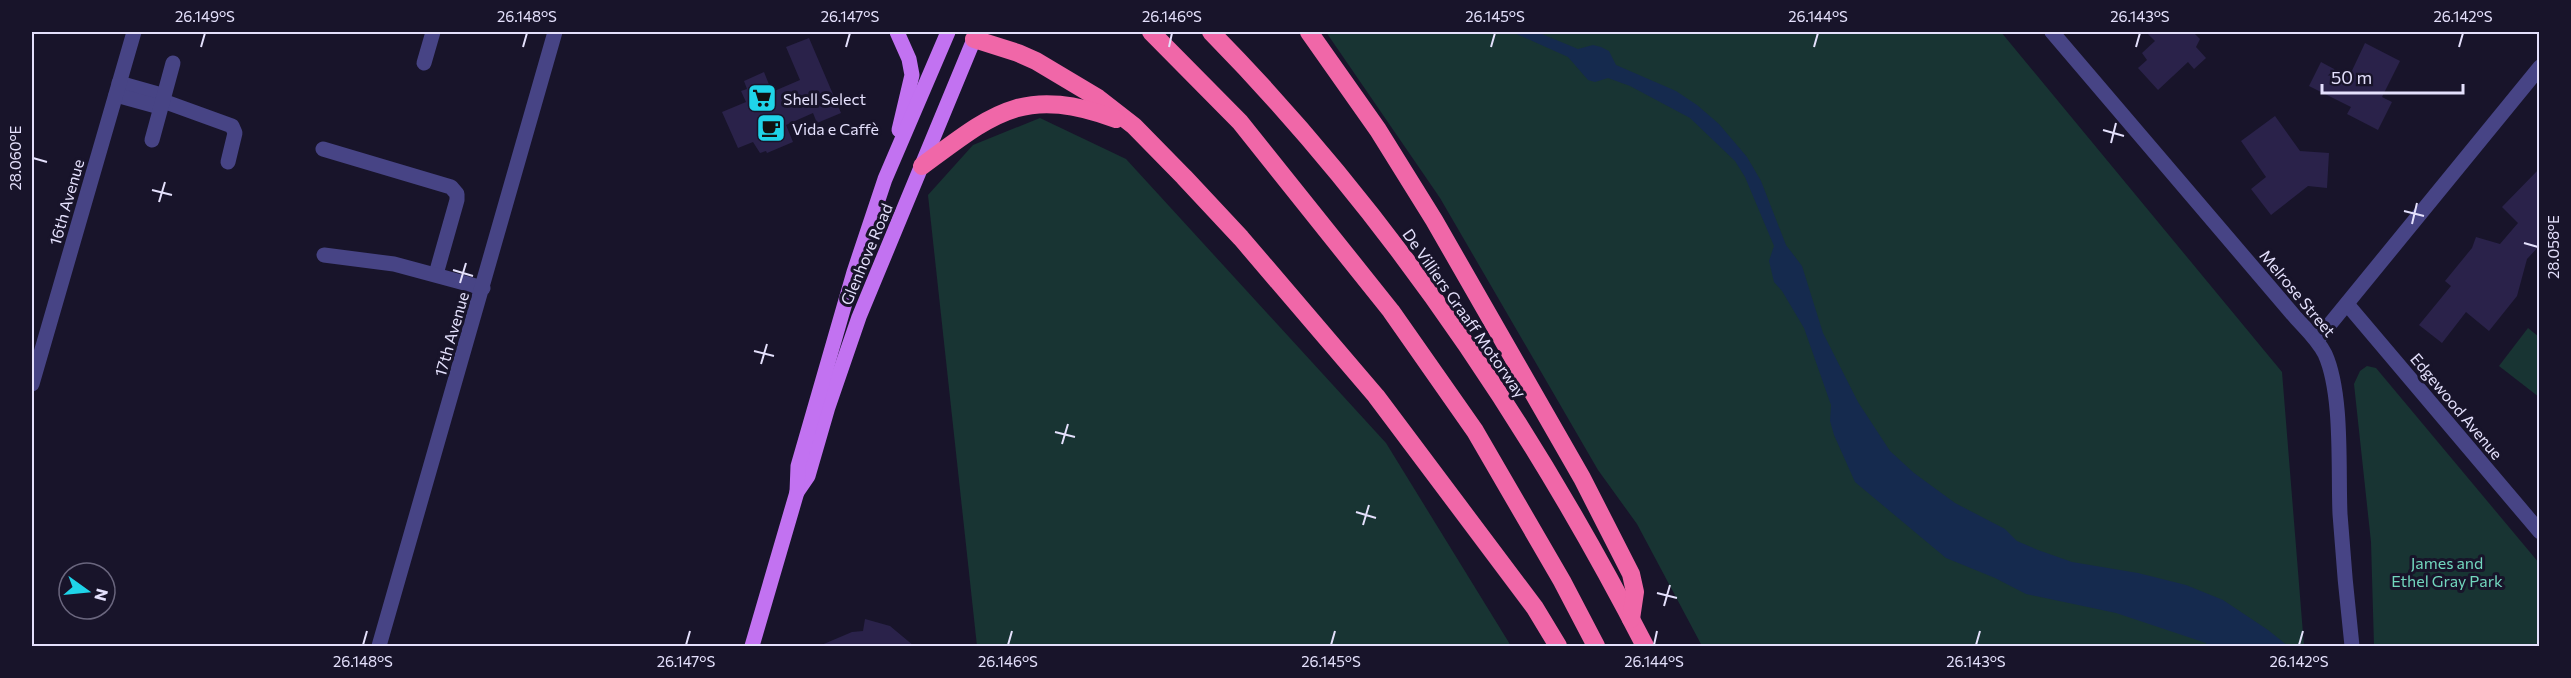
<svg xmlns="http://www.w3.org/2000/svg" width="2571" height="678" viewBox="0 0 2571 678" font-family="Commissioner,sans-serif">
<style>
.green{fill:#183433}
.water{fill:#152a4e}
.building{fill:#2a224a}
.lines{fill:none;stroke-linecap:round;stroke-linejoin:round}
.minor{stroke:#474485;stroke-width:15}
.major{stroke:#c272f1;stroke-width:15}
.highway{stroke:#f067a8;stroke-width:18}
.ticks{fill:none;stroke:#e4e0fc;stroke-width:2}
.labels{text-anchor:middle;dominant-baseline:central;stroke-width:6;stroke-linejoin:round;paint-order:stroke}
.poi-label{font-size:16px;fill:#e4e0fc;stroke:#18142a;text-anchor:start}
.street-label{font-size:16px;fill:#e4e0fc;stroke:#18142a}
.park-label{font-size:16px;fill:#72d7be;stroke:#18142a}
.neatline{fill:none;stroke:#e4e0fc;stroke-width:2}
.ticks-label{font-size:15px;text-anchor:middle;fill:#e4e0fc}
</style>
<rect width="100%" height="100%" fill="#18142a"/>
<g class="green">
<path d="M 1326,32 L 2001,32 L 2282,372 L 2304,646 L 1702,646 L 1637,524 L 1598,470 L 1440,198 Z"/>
<path d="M 1040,118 L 1126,159 L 1386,443 L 1511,646 L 977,646 L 928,195 L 973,145 Z"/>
<path d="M 2528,328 L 2539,337 L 2539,397 L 2499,366 Z"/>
<path d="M 2367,366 L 2376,368 L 2539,563 L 2539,646 L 2374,646 L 2371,542 L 2354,384 L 2360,371 Z"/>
</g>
<path class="water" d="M 1512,32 L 1537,32 L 1578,49 L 1593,45 L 1601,47 L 1609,51 L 1616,65 L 1676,91 L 1697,105 L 1719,124 L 1747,157 L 1761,181 L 1786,245 L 1802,266 L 1823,333 L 1858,402 L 1890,451 L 1914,473 L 1955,503 L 2005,529 L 2017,541 L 2038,550 L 2072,562 L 2138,573 L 2186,585 L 2223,600 L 2268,630 L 2288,646 L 2207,646 L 2206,643 L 2116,613 L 2026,594 L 1995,578 L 1946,558 L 1855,482 L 1834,435 L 1830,421 L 1831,405 L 1804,328 L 1782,291 L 1774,282 L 1769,261 L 1774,246 L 1745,177 L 1735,161 L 1690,118 L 1630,86 L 1608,78 L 1595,82 L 1588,80 L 1568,57 Z"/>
<g class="building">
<path d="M 2146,32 L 2193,32 L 2200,39 L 2196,47 L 2206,58 L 2194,69 L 2188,62 L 2158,90 L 2138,68 L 2147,60 L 2142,53 L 2155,41 Z"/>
<path d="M 809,38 L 841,113 L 817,123 L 813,113 L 786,125 L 793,142 L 767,153 L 766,151 L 760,153 L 753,142 L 738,148 L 722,112 L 746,102 L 741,91 L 747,89 L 744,81 L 764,72 L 772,92 L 800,80 L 786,47 Z"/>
<path d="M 2365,43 L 2400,61 L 2382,97 L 2392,102 L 2378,130 L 2347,114 L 2351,107 L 2309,86 L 2321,62 L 2349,77 Z"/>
<path d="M 2275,116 L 2300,151 L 2329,153 L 2327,188 L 2308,186 L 2271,215 L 2251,189 L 2266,177 L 2241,141 Z"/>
<path d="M 2540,168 L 2540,245 L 2527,259 L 2517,296 L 2489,331 L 2466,312 L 2442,343 L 2419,325 L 2451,286 L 2445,281 L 2472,248 L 2476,237 L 2500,244 L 2518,223 L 2502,207 Z"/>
<path d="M 865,619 L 890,626 L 914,646 L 819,646 L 852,632 L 863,631 Z"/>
</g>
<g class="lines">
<g class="minor">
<path d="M 2052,32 L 2296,318 C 2307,330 2318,340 2325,354 C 2343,394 2338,469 2340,514 C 2343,558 2347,602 2352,646"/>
<path d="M 424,63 L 433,32"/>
<path d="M 119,83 L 158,94 L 163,101 L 232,126 L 235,133 L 228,162"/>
<path d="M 116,95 L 156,106 L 163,101"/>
<path d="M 152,140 L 173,63"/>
<path d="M 323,149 L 451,187 L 457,194 L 457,200 L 436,274"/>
<path d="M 324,255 L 394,264 L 483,288"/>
<path d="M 2347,304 L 2540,532"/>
<path d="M 2317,340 L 2540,67"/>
<path d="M 32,384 L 134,32"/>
<path d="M 379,646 L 555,32"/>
</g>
<g class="major">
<path d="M 897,32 L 909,59 L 912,75 L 899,130"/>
<path d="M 797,492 L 808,476 L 828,407 L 859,317 L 977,32"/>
<path d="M 752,646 L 797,492 L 798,466 L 854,272 L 885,179 L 948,32"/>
</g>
<g class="highway">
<path d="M 1151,32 L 1240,122 L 1391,311 L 1475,431 L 1562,581 L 1596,646"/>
<path d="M 1211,32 C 1388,212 1530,423 1645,646"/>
<path d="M 1309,32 L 1378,130 L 1434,220 L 1582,478 L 1631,574 L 1635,592 L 1631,619"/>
<path d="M 974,39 L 1018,53 L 1036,61 L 1098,98 L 1134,126 L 1184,177 L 1241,238 L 1376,396 L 1535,608 L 1558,646"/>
<path d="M 922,166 C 994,113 1023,85 1116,119"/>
</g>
</g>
<path class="ticks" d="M 201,47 L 205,33M 523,47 L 527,33M 846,47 L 850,33M 1169,47 L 1172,33M 1491,47 L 1495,33M 1814,47 L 1818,33M 2136,47 L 2140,33M 2459,47 L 2463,33M 2103,130 L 2124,136M 2111,143 L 2116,123M 33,158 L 47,162M 152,190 L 172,195M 159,202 L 165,182M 2404,211 L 2424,216M 2412,224 L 2417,203M 2524,243 L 2538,247M 453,270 L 473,276M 460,283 L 466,263M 754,351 L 774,356M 761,364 L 767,344M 1055,432 L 1075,437M 1062,444 L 1068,424M 1356,512 L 1376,518M 1363,525 L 1369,505M 1657,593 L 1677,598M 1664,606 L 1670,585M 363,645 L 367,631M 686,645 L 690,631M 1008,645 L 1012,631M 1331,645 L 1335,631M 1654,645 L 1657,631M 1976,645 L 1980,631M 2299,645 L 2303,631"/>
<defs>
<g id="supermarket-square" transform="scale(1.5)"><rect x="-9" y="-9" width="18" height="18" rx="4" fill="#1fd4e9" stroke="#18142a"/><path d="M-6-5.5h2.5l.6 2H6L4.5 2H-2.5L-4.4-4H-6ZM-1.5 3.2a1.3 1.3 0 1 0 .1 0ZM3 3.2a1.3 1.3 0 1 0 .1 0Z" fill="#111"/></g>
<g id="cafe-square" transform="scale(1.5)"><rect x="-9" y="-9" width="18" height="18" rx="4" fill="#1fd4e9" stroke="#18142a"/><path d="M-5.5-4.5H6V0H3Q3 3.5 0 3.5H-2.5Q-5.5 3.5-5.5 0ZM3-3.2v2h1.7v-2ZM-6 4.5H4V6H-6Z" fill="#111"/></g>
</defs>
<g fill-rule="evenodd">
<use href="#supermarket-square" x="762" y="98"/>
<use href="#cafe-square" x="771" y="128"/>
</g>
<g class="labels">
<g class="poi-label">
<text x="783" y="98">Shell Select</text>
<text x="792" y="128">Vida e Caffè</text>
</g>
<g class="street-label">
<text transform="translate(66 202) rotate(-74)">16th Avenue</text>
<text transform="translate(866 254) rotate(-67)">Glenhove Road</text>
<text transform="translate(2298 293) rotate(50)">Melrose Street</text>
<text transform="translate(1465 313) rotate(55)">De Villiers Graaff Motorway</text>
<text transform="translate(451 334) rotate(-74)">17th Avenue</text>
<text transform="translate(2457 406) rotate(50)">Edgewood Avenue</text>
</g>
<g class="park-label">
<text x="2447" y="562">James and<tspan x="2447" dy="18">Ethel Gray Park</tspan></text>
</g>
</g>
<rect width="2571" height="678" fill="none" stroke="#18142a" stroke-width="66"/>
<g transform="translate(87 591) rotate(105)"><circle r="28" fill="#18142a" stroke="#6a667e" stroke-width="1.5"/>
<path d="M0-4.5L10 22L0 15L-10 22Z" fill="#1fd4e9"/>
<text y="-9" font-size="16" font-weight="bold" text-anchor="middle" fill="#e4e0fc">N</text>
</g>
<path d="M2322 84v9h141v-9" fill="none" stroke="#e4e0fc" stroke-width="3"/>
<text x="2331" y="84" font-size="18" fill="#e4e0fc" stroke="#18142a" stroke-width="4.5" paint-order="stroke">50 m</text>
<rect x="33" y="33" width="2505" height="612" class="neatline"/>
<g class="ticks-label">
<text x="205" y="22">26.149°S</text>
<text x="527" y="22">26.148°S</text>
<text x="850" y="22">26.147°S</text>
<text x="1172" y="22">26.146°S</text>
<text x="1495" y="22">26.145°S</text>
<text x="1818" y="22">26.144°S</text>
<text x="2140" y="22">26.143°S</text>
<text x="2463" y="22">26.142°S</text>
<text transform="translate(16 158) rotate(-90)" y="5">28.060°E</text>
<text transform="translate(2554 247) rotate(-90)" y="5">28.058°E</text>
<text x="363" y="667">26.148°S</text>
<text x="686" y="667">26.147°S</text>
<text x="1008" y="667">26.146°S</text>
<text x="1331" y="667">26.145°S</text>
<text x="1654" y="667">26.144°S</text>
<text x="1976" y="667">26.143°S</text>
<text x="2299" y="667">26.142°S</text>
</g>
</svg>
